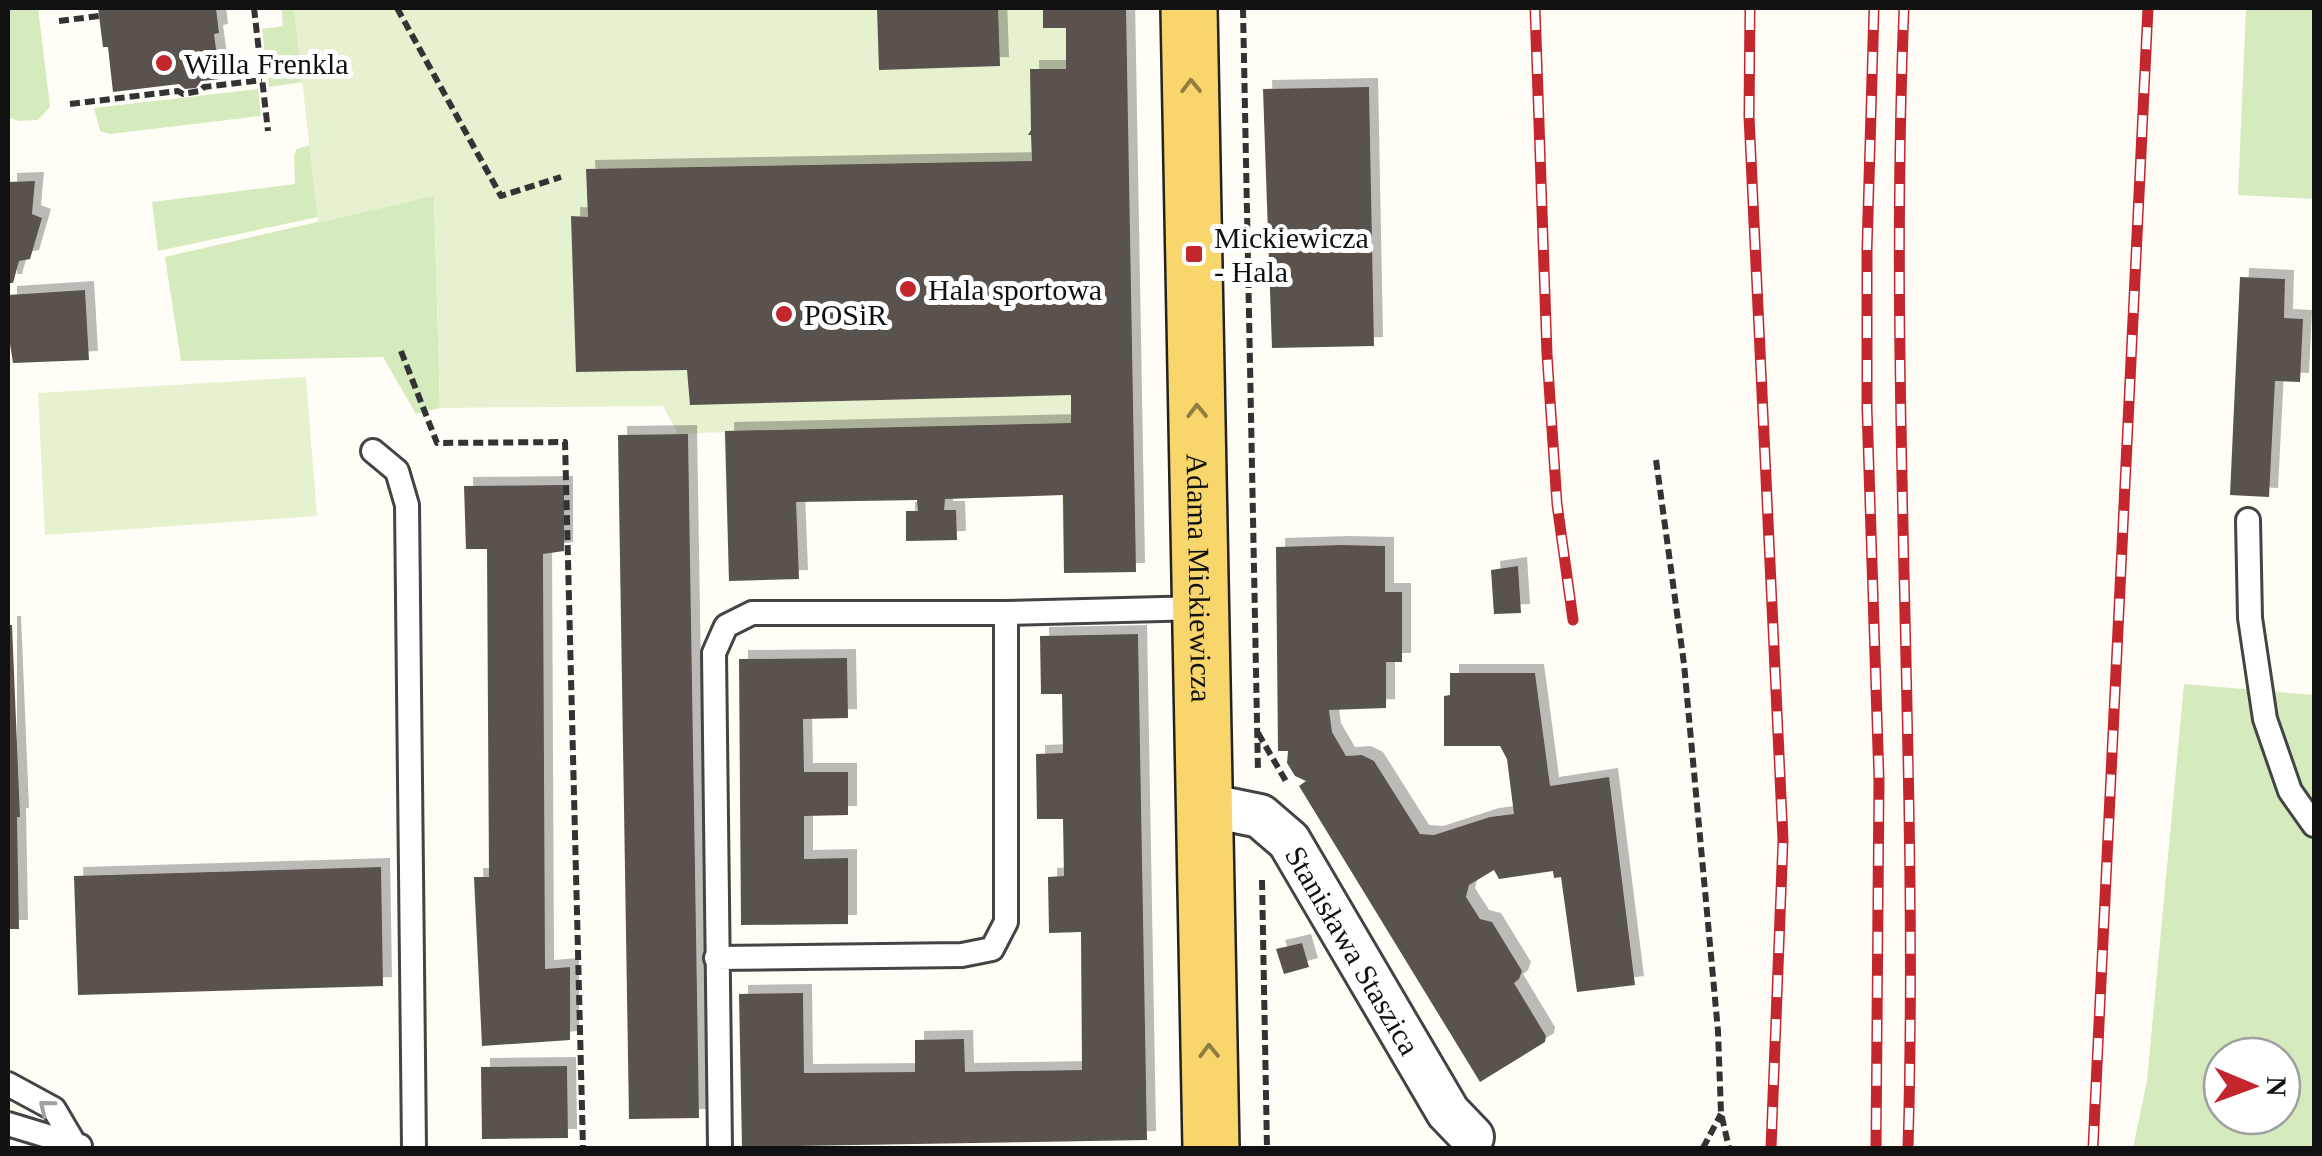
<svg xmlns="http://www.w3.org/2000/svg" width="2322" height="1156" viewBox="0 0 2322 1156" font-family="'Times New Roman',serif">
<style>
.green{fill:#d5ebbd;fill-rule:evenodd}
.pitch{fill:#e6f2cf}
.building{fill:#5a524d;filter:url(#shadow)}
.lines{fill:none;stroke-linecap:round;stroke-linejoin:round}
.lane-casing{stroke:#444;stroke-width:28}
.street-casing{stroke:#444;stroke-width:48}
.primary-casing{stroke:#222;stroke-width:60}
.path{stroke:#333;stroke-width:6;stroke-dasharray:10 5;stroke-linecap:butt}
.lane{stroke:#fff;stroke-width:22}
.street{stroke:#fff;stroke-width:42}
.primary{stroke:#f9d66b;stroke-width:55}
.rail-casing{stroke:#c4262e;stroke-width:11}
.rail{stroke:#fff;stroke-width:8;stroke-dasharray:22;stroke-linecap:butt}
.oneway{stroke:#917d42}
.oneway2{stroke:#a0a0a0}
.poi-dot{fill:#c4262e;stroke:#fff;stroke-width:4}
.labels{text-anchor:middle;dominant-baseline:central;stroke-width:10;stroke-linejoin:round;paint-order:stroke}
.poi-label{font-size:30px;fill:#111;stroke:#fff;text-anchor:start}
.street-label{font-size:30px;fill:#111;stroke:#fff}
</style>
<defs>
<filter id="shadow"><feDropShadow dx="9" dy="-9" stdDeviation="0" flood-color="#0004"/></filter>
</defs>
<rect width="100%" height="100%" fill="#fffdf5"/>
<g class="green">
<path d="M 11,8 L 38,8 L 50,107 L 38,120 L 19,121 L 8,117 L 8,23 Z"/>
<path d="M 281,8 L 294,8 L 303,82 L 269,87 L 262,29 L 283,26 Z"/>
<path d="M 2246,8 L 2314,8 L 2314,199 L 2238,195 Z"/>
<path d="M 258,89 L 261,116 L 110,134 L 100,131 L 94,108 Z"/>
<path d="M 310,145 L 318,217 L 158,251 L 152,202 L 295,184 L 294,155 L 297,149 Z"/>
<path d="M 434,195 L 440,408 L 416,414 L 383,357 L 181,361 L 165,257 Z"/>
<path d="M 2184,684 L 2314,695 L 2314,1148 L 2133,1148 L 2147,1081 ZM 2222,1056 L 2282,1056 L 2282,1116 L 2222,1116 Z"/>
</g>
<g class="pitch">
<path d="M 294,8 L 1126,8 L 1136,572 L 1064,573 L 1062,495 L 945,499 L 945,510 L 956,510 L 957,540 L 906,541 L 906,511 L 918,511 L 917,500 L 797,502 L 799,579 L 729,581 L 724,432 L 678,434 L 663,406 L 440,408 L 434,196 L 318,223 Z"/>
<path d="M 306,377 L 317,516 L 45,535 L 38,393 Z"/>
</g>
<g class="building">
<path d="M 98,8 L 216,8 L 219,33 L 214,34 L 220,79 L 201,81 L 196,88 L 185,89 L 179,84 L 113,92 L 108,47 L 103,47 Z"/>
<path d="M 877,8 L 998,8 L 1000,66 L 879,70 Z"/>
<path d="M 1043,8 L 1126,8 L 1136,572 L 1064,573 L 1063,495 L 945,499 L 944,510 L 956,510 L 957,540 L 906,541 L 906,511 L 918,511 L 917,500 L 796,502 L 799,579 L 729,581 L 725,431 L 1071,423 L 1071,395 L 690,405 L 687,370 L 576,372 L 571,216 L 588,217 L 586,169 L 1032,161 L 1031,135 L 1028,135 L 1031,130 L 1030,69 L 1066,69 L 1066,28 L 1043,28 Z"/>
<path d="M 1369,87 L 1374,346 L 1272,348 L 1263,89 Z"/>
<path d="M 35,181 L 32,214 L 42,218 L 30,259 L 19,261 L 13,283 L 8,283 L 8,182 Z"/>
<path d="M 2240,277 L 2285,279 L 2284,318 L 2303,319 L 2300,382 L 2275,381 L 2269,497 L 2230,495 Z"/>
<path d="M 85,290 L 89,360 L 13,363 L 8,331 L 8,295 Z"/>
<path d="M 688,434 L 699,1118 L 629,1119 L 618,435 Z"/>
<path d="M 564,485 L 564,551 L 543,554 L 545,969 L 570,967 L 570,1040 L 482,1046 L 474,877 L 489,877 L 487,549 L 466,549 L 464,486 Z"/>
<path d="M 1341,545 L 1385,546 L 1385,592 L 1402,592 L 1402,662 L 1386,662 L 1386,708 L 1329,710 L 1332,732 L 1346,756 L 1362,755 L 1374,761 L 1420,834 L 1434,835 L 1490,817 L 1514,814 L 1507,759 L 1500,746 L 1444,746 L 1444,696 L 1450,695 L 1450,673 L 1535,673 L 1550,786 L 1609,777 L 1635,985 L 1577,992 L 1561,877 L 1554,878 L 1553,871 L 1499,879 L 1494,870 L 1469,885 L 1466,897 L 1480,919 L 1492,922 L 1522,971 L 1519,979 L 1514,983 L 1546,1036 L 1545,1042 L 1480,1082 L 1299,786 L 1306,781 L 1295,776 L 1287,763 L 1288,751 L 1278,751 L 1276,547 Z"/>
<path d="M 1518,566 L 1521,613 L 1494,614 L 1491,570 Z"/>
<path d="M 8,625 L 12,625 L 20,817 L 17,817 L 19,929 L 8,929 Z"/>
<path d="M 1138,634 L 1147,1140 L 742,1147 L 739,994 L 803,993 L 804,1073 L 915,1072 L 915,1040 L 964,1039 L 965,1072 L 1082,1070 L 1081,932 L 1049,933 L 1048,877 L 1064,876 L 1063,819 L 1037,819 L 1036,754 L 1063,753 L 1062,694 L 1041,694 L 1040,636 Z"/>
<path d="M 847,658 L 848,718 L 803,719 L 804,772 L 848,772 L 848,815 L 804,816 L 804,859 L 848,858 L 848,924 L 741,925 L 739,659 Z"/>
<path d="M 381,867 L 383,986 L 78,995 L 74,876 Z"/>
<path d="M 1302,943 L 1309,967 L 1284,974 L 1276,949 Z"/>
<path d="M 567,1066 L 568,1138 L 482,1139 L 481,1067 Z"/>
</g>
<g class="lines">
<g class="lane-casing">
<g id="lane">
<path d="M 373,451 L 397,471 L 407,505 L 414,1148"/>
<path d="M 2248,520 L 2250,618 L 2265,719 L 2290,791 L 2314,825"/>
<path d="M 1006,613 L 1201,608"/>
<path d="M 716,958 L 962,955 L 992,949 L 1006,922 L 1006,613 L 752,613 L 726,626 L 714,653 L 720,1148"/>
<path d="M 8,1084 L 54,1109 L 77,1148"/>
<path d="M 8,1124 L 80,1146"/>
</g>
</g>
<g class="street-casing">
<g id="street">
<path id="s1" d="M 1206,805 L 1260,816 L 1289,841 L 1448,1112 L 1472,1137"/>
</g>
</g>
<g class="primary-casing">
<g id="primary">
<path id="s2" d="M 1189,8 L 1211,1148"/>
</g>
</g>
<g class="path">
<path d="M 254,8 L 268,131"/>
<path d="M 397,8 L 501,196 L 561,177"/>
<path d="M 1243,8 L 1258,772"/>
<path d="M 59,21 L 99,16"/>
<path d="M 70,104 L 178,91 L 183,94 L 200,91 L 204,87 L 262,80"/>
<path d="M 401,351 L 437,443 L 565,442 L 583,1148"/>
<path d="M 1656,460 L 1684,664 L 1718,1031 L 1721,1113 L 1729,1148"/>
<path d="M 1258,733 L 1287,783"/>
<path d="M 1262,880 L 1267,1148"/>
<path d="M 1703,1148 L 1721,1114"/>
</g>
<use href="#lane" class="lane"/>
<use href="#street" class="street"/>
<use href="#primary" class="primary"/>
<g class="rail-casing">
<g id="rail">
<path d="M 1535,8 L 1547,354 L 1557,504 L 1573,620"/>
<path d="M 1750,8 L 1749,116 L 1783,840 L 1771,1148"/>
<path d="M 1874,8 L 1867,249 L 1867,408 L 1879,780 L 1876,1148"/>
<path d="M 1904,8 C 1888,388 1919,768 1908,1148"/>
<path d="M 2093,1148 L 2148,8"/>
</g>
</g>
<use href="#rail" class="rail"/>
</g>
<defs><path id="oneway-chevron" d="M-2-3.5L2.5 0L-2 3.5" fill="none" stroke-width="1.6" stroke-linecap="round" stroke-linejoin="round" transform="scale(2.5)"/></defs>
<g class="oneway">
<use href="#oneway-chevron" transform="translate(1191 86) rotate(-91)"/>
<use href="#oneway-chevron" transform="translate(1197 411) rotate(-91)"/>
<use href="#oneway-chevron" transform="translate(1209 1051) rotate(-91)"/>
</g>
<use class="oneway2" href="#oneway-chevron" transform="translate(46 1107) rotate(-141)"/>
<g class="poi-dot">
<circle cx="164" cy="63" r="10"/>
<rect x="1184" y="244" width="20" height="20" rx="5"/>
<circle cx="908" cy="289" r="10"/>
<circle cx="784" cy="314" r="10"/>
</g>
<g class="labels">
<g class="poi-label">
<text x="184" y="63">Willa Frenkla</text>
<text x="1214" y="237">Mickiewicza<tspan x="1214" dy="34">- Hala</tspan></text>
<text x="928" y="289">Hala sportowa</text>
<text x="804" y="314">POSiR</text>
</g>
<g class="street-label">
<text stroke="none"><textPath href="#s2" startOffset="570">Adama Mickiewicza</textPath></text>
<text stroke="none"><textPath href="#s1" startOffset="220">Stanisława Staszica</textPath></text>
</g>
</g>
<rect width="2322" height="1156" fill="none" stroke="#111111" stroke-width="20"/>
<g transform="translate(2252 1086) rotate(91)"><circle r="48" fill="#ffffff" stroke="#a0a0a0" stroke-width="2.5"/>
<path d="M0-8L18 38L0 25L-18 38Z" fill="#c4262e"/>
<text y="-15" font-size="28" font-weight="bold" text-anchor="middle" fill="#111111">N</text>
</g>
</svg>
